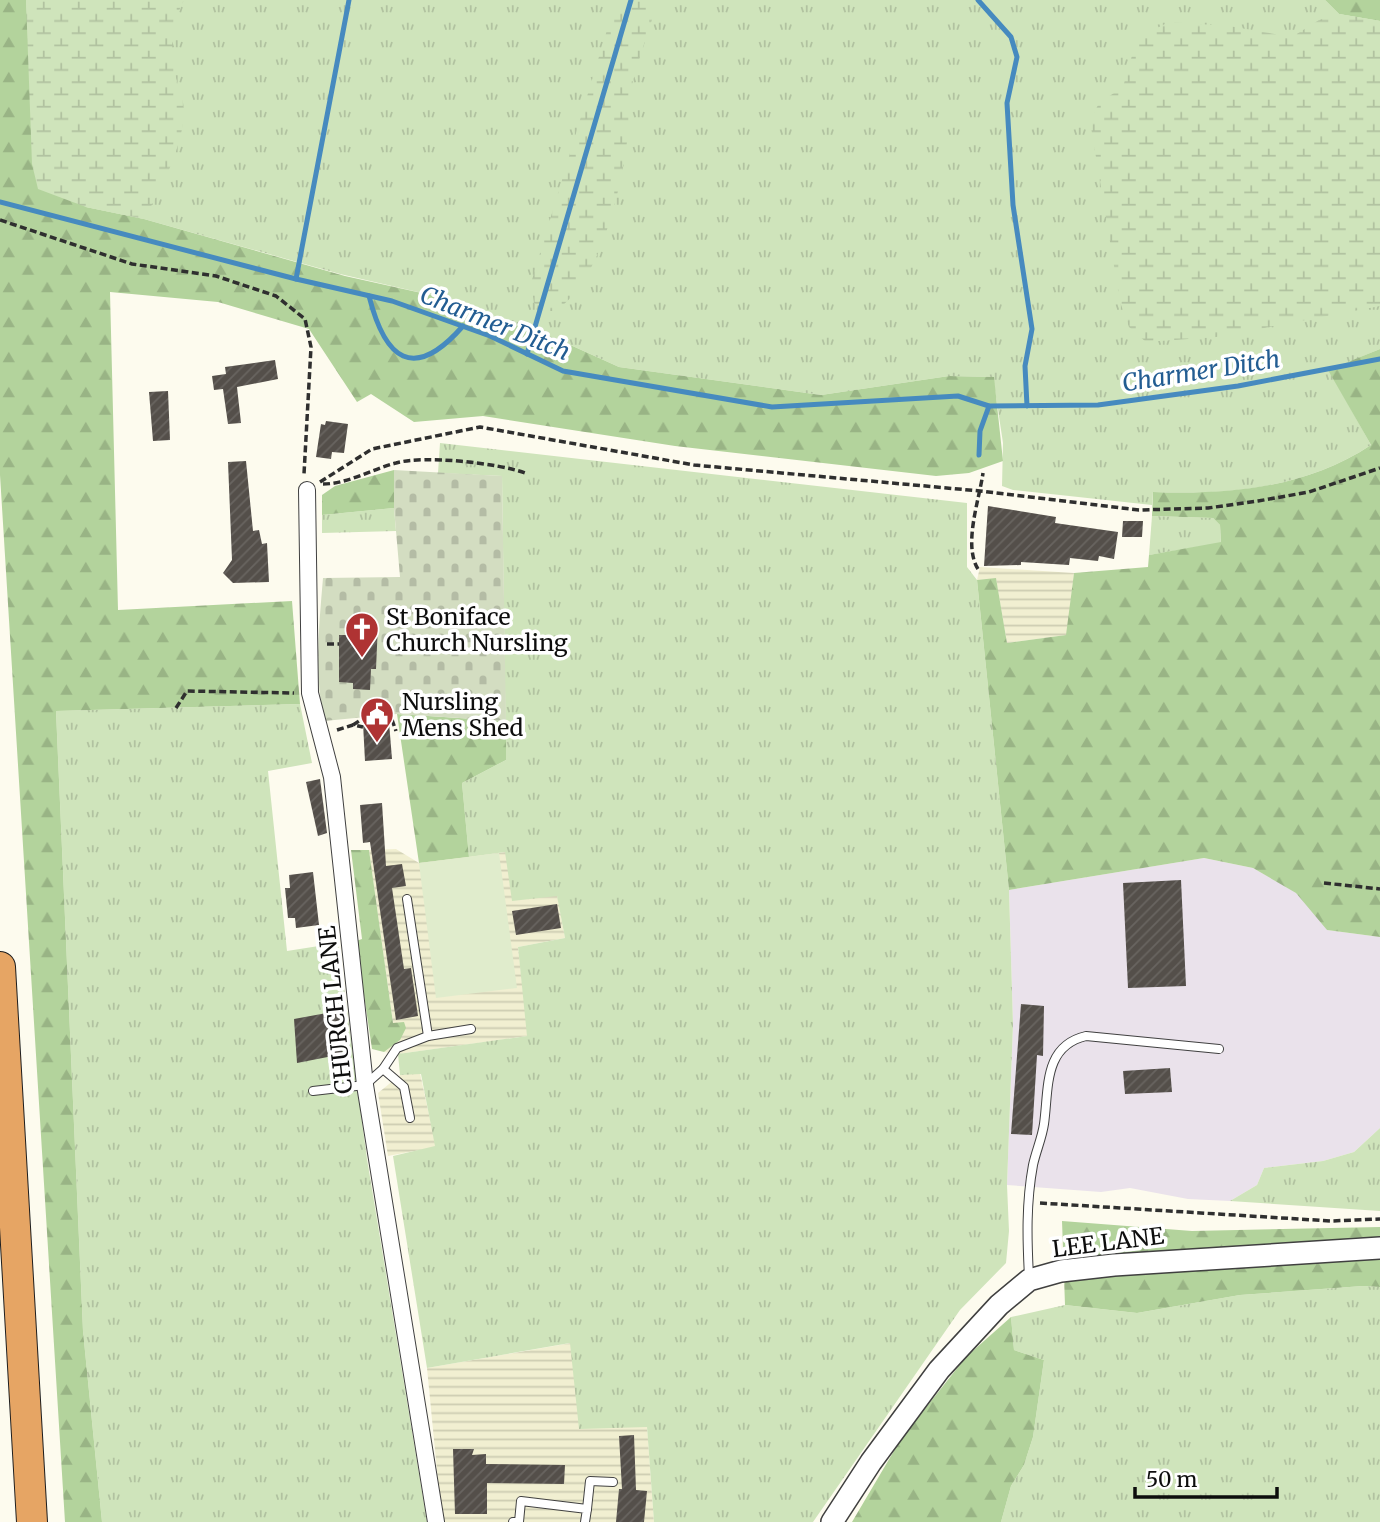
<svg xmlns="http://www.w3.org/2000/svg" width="1380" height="1522" viewBox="0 0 1380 1522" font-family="Merriweather,serif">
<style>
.industrial{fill:#eae2eb}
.farmland{fill:url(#farmland-rules)}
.grass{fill:url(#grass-tufts)}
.forest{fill:url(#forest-firs)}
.wetland{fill:url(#wetland-marsh)}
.cemetery{fill:url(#cemetery-stones)}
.pitch{fill:#e0eccc}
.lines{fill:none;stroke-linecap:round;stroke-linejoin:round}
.stream{stroke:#468abf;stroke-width:5}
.building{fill:url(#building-hatch)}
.service-casing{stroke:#404040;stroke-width:10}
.minor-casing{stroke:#404040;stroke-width:18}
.tertiary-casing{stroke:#404040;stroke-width:24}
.motorway-casing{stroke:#1e1e1e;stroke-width:32}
.path{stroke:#2f2f2f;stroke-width:3.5;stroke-dasharray:7 3.5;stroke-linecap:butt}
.service{stroke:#fff;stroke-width:8}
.minor{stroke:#fff;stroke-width:16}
.tertiary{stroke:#fff;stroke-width:21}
.motorway{stroke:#e6a564;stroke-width:30}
.labels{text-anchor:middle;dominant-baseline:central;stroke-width:7;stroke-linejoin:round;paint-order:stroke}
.poi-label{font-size:23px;fill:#0d0d0d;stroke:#fff;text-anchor:start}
.street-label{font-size:23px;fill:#0d0d0d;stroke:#fff}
.water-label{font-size:24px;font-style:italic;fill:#235d92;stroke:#fff}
</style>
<defs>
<pattern id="farmland-rules" width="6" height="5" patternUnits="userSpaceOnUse" patternTransform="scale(1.75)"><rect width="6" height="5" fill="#f1efd1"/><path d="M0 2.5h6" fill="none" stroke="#cdccb2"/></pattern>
<pattern id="grass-tufts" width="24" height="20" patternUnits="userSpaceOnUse" patternTransform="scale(1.75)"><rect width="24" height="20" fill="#cfe4bb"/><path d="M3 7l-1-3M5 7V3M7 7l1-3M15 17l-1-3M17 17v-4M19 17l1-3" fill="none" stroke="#b1c2a0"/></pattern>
<pattern id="forest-firs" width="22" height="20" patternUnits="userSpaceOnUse" patternTransform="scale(1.75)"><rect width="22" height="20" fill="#b3d39c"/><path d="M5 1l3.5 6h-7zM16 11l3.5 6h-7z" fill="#99b485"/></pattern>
<pattern id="wetland-marsh" width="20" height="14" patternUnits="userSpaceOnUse" patternTransform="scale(1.75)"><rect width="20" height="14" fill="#cfe4bb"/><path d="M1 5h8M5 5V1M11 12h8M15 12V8" fill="none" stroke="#b1c2a0"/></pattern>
<pattern id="cemetery-stones" width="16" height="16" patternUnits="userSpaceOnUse" patternTransform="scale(1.75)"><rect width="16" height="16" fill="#d3ddc1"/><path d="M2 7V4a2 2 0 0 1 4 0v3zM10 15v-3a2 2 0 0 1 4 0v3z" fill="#b4bca5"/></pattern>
<pattern id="building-hatch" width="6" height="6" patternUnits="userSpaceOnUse" patternTransform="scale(1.75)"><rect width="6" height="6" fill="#544f4a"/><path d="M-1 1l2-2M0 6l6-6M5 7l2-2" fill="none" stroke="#686460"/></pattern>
</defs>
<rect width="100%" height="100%" fill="#fdfbee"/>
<path class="industrial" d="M 1204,858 L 1253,868 L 1309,900 L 1327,930 L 1380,937 L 1380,1128 L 1354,1152 L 1323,1161 L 1264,1168 L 1257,1185 L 1230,1201 L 1188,1199 L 1130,1188 L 1101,1192 L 1007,1185 L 1013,1024 L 1009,890 Z"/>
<g class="farmland">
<path d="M 980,567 L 1074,573 L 1067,635 L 1007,643 L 996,579 L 977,580 Z"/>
<path d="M 396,849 L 419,863 L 505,852 L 557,894 L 565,938 L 518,947 L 528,1036 L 398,1054 L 384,1052 L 400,1040 L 393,1023 L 369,850 Z"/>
<path d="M 420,1073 L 436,1147 L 388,1156 L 378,1093 L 400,1075 Z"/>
<path d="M 571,1343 L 647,1426 L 654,1522 L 442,1522 L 427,1368 Z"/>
</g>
<g class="grass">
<path d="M 26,0 L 1325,0 L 1339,14 L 1380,21 L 1380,349 L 1329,370 L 1371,445 C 1306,488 1230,495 1153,492 L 1152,505 L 1013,490 L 1002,486 L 1003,443 L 993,377 L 949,376 L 821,395 L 619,367 L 546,334 L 435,296 L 340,274 L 144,219 L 86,207 L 32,164 Z"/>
<path d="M 440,443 L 967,503 L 967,567 L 977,580 L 1009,890 L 1013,1024 L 1007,1185 L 1009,1231 L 1006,1263 L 960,1310 L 813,1522 L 654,1522 L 647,1427 L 579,1429 L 570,1343 L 427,1368 L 393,1156 L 435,1146 L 421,1074 L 400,1075 L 398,1054 L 527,1036 L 518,947 L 565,938 L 557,896 L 512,901 L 505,852 L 469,857 L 462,783 L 506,760 L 502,476 L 438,473 Z"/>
<path d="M 394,508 L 396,531 L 322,533 L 322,515 Z"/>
<path d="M 1152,516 L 1213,518 L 1220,525 L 1221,543 L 1149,555 Z"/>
<path d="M 300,704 L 312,763 L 268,771 L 287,951 L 338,943 L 367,1159 L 427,1522 L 102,1522 L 83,1331 L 56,711 Z"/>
<path d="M 1380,1128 L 1380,1211 L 1230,1201 L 1257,1185 L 1264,1168 L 1323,1161 L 1354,1152 Z"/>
<path d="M 1363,1286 L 1380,1287 L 1380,1522 L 1001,1522 L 1011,1486 L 1024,1465 L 1033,1437 L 1044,1360 L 1014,1350 L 1011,1317 L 1065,1305 L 1137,1313 L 1240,1295 Z"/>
</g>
<g class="forest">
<path d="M 0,0 L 26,0 L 31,78 L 86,207 L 144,219 L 345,276 L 435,296 L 546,334 L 619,367 L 821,395 L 949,376 L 994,377 L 1003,461 L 969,473 L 936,476 L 675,446 L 483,416 L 414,422 L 371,394 L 357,402 L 309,329 L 218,302 L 110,292 L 118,610 L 292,601 L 300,704 L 56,711 L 83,1331 L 102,1522 L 65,1522 L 0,475 Z"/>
<path d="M 1325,0 L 1380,0 L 1380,21 L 1339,14 Z"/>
<path d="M 1380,349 L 1380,937 L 1327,930 L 1296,893 L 1253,868 L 1204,858 L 1009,890 L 977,580 L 996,578 L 1007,643 L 1066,635 L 1074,573 L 1148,567 L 1149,555 L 1221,542 L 1220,525 L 1213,518 L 1152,516 L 1153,492 C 1229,495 1306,488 1371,445 L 1328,370 Z"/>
<path d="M 394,470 L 394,508 L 322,515 L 322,495 L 335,486 Z"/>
<path d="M 397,714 L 506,721 L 506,760 L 462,783 L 469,857 L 419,863 Z"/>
<path d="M 351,850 L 369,850 L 393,1023 L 404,1022 L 406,1028 L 400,1040 L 384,1052 L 372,1049 L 356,941 L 362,939 Z"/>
<path d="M 1062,1221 L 1192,1231 L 1380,1227 L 1380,1287 L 1363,1286 L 1240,1295 L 1137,1313 L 1065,1305 Z"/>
<path d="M 1011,1317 L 1014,1350 L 1044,1360 L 1033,1437 L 1024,1465 L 1011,1486 L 1001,1522 L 852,1522 L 901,1439 L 966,1357 Z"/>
</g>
<g class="wetland">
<path d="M 26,0 L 184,0 C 172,22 169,50 175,74 C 178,87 184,99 184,112 C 183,146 161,190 144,219 L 86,207 L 38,189 L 32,164 Z"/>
<path d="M 616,0 L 658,0 C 649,31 637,62 630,93 C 628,103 630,115 629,125 C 623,182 604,276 556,311 L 548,311 L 534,303 L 531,283 Z"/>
<path d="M 1339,14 L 1380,21 L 1380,306 L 1216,337 L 1146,342 L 1129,327 L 1120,302 L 1090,121 L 1099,103 L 1123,87 L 1137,38 L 1169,22 L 1229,26 L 1292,37 L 1319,20 Z"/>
</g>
<path class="cemetery" d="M 394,470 L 502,476 L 506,721 L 397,714 L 324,721 C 314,673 319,626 323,578 L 400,577 L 394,508 Z"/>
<path class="pitch" d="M 499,853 L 517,988 L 436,998 L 419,863 Z"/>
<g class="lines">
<g class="stream">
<path d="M 978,0 L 1011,37 L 1017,57 L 1007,103 L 1013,205 L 1032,329 L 1025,366 L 1027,406"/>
<path d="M 0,202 L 296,279 L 392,301 L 490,336 L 563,371 L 772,407 L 958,396 L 989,406 L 1098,405 L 1238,386 L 1380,359"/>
<path d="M 296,279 L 349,0"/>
<path d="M 369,296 C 385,359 413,383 463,326"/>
<path d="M 527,354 L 631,0"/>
<path d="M 979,455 L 980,431 L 989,406"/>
</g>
</g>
<g class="building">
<path d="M 275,360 L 278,379 L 237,387 L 241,423 L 228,424 L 223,389 L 214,390 L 212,376 L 226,374 L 225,367 Z"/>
<path d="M 168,391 L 170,440 L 153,441 L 149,392 Z"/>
<path d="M 326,421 L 348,424 L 344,453 L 332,452 L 331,459 L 316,457 L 321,424 L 325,425 Z"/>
<path d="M 246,461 L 253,531 L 259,530 L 262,544 L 267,543 L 269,582 L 233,583 L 223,573 L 232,560 L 228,462 Z"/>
<path d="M 988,506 L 1056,517 L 1055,523 L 1118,532 L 1114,559 L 1099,556 L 1098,561 L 1070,558 L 1069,565 L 1021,562 L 1021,565 L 984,566 Z"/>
<path d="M 1123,521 L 1143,521 L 1142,537 L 1122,537 Z"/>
<path d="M 348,623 L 378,624 L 376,669 L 371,669 L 370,690 L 353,689 L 353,683 L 339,682 L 339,635 L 347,635 Z"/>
<path d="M 389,722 L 392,759 L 365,761 L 363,723 Z"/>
<path d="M 320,779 L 327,833 L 318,836 L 306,782 Z"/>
<path d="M 382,803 L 386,866 L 402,864 L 406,886 L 392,888 L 404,969 L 411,968 L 418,1016 L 396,1020 L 370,842 L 363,843 L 360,805 Z"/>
<path d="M 313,872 L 319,925 L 296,928 L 295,918 L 288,918 L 285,888 L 290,888 L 289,875 Z"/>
<path d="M 1181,880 L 1186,986 L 1128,988 L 1123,883 Z"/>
<path d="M 557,904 L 561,928 L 516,935 L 512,911 Z"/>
<path d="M 1021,1004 L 1044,1006 L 1043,1056 L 1037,1055 L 1032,1135 L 1011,1134 Z"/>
<path d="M 343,1010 L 349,1042 L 341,1044 L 343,1054 L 297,1063 L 294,1019 Z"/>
<path d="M 1170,1068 L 1172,1092 L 1125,1094 L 1123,1071 Z"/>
<path d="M 634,1435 L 636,1490 L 647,1491 L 644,1522 L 616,1522 L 619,1489 L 622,1489 L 619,1436 Z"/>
<path d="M 453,1449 L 474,1449 L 472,1455 L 486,1454 L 486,1464 L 565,1465 L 564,1484 L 487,1483 L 487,1514 L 455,1514 Z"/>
</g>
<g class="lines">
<g class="service-casing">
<g id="service">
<path d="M 428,1036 L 471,1029"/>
<path d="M 383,1069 L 404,1087 L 410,1118"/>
<path d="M 313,1091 L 365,1085 L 383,1069 L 397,1048 L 428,1036 L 407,899"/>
<path d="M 1029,1277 C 1027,1239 1026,1203 1033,1165 C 1036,1151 1042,1138 1044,1124 C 1049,1089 1043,1046 1086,1036 L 1219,1049"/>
<path d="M 587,1509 L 590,1481 L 613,1482"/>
<path d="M 513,1522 L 519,1522 L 521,1501 L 587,1509 L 585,1522"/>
</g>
</g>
<g class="minor-casing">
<path id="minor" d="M 307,490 L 310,693 L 332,777 L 365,1085 L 436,1522"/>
</g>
<g class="tertiary-casing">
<path id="tertiary" d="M 832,1522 L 871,1462 L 939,1370 L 999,1305 L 1029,1280 L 1061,1271 L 1114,1265 L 1380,1248"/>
</g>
<g class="motorway-casing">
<path id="motorway" d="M 0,967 L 32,1522"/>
</g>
<g class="path">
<path d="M 0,220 L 132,264 L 216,276 L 276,296 L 305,319 L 311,347 L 304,474"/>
<path d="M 320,482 L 372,449 L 480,427 L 694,465 L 980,491 L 1139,510 L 1208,508 L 1258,501 L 1309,492 L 1380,468"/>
<path d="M 323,484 C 348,484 372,469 396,463 C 424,455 498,463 525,473"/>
<path d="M 978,569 C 963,545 979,501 983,473"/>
<path d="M 327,644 L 339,644"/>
<path d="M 176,708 L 187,691 L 294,693"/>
<path d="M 353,725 L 359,721 L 391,717 L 396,731"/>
<path d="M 337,730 L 353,725 L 363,727"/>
<path d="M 1324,883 L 1380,889"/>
<path d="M 1040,1203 L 1331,1221 L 1380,1219"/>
</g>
<use href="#service" class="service"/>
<use href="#minor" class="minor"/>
<use href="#tertiary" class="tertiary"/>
<use href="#motorway" class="motorway"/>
</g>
<defs>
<g id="church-pin" transform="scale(1.75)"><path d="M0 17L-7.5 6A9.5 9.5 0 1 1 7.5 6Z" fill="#af3333" stroke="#fff"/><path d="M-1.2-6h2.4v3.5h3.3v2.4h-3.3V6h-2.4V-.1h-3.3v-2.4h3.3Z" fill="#fff"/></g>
<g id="civic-pin" transform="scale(1.75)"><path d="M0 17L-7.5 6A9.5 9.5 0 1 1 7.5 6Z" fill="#af3333" stroke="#fff"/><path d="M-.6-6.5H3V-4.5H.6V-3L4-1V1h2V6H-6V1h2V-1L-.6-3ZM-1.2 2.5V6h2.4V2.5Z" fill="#fff"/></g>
</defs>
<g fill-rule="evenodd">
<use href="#church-pin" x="362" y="629"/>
<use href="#civic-pin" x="377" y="714"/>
</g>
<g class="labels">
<g class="poi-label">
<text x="386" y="616">St Boniface<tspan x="386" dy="26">Church Nursling</tspan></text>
<text x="402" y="701">Nursling<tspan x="402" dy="26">Mens Shed</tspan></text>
</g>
<g class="street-label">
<text transform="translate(335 1010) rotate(-96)">CHURCH LANE</text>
<text transform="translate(1108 1242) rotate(-7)">LEE LANE</text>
</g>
<g class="water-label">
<text transform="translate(495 323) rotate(22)">Charmer Ditch</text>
<text transform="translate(1201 371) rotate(-9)">Charmer Ditch</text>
</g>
</g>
<path d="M1135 1487v10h142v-10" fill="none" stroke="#0d0d0d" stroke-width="3.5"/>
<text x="1146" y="1487" font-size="21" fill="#0d0d0d" stroke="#ffffff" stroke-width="5" paint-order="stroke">50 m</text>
</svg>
